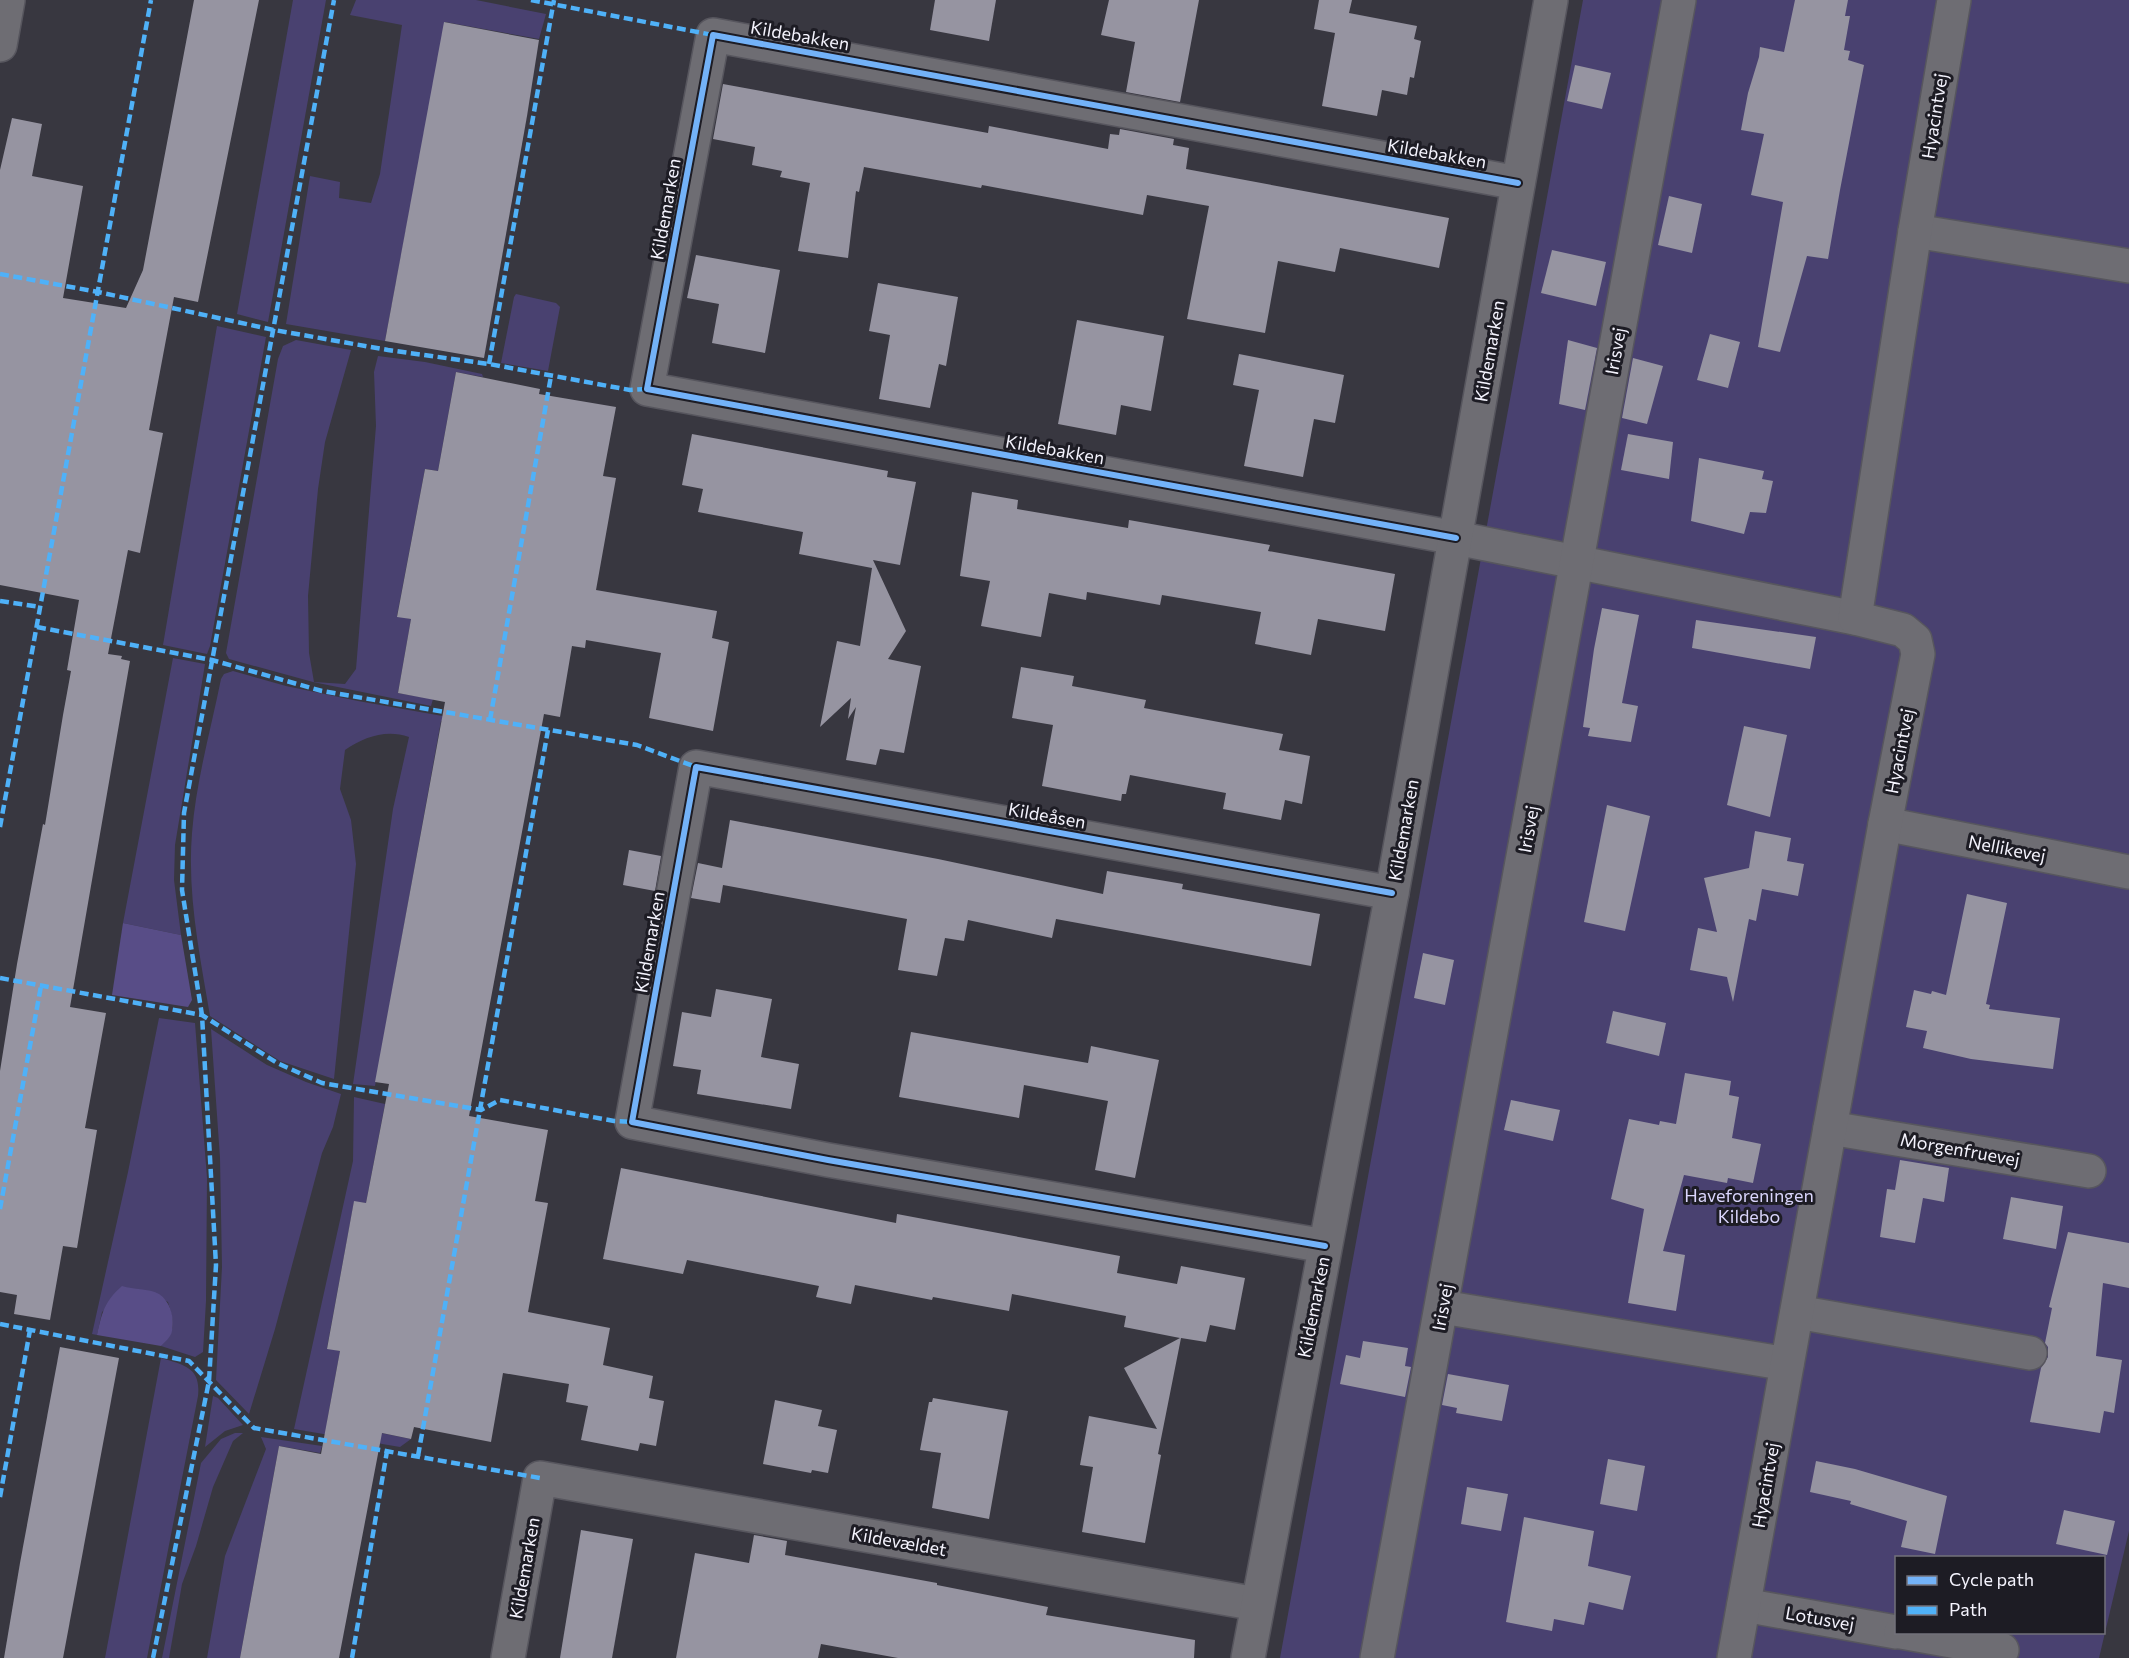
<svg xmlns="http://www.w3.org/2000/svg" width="2129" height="1658" viewBox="0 0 2129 1658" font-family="Commissioner,sans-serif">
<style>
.green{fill:#494170;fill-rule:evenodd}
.forest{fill:#584d87}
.building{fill:#9694a1}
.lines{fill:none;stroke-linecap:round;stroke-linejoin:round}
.minor-casing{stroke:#57565e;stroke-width:36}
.minor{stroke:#6e6d73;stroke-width:33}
.quiet{stroke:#4fb1f8;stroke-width:4.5;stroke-dasharray:9 4.5;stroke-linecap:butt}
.cycleway-casing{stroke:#1d1c24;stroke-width:10}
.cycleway{stroke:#73b2f8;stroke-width:6}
.labels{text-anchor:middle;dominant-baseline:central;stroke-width:6;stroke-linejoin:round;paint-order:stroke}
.street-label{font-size:18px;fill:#f4f3fd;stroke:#1d1c24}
.park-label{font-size:18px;fill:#dad5fc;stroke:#1d1c24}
</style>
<rect width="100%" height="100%" fill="#383740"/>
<g class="green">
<path d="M 293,0 L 326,0 L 268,322 L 237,314 Z"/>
<path d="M 356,0 L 476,0 L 546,14 L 539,39 L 445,22 L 385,341 L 286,324 L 310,176 L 340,182 L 339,198 L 371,203 L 380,174 L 402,25 L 350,15 Z"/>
<path d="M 1583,0 L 2129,0 L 2129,1531 L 2099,1658 L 1280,1658 ZM 1896,1558 L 2104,1558 L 2104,1632 L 1896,1632 Z"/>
<path d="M 516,294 L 556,303 L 560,307 L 548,371 L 501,363 L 514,297 Z"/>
<path d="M 217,326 L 266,337 L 210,646 L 207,654 L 163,645 Z"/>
<path d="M 296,340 L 351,350 L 325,442 L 318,489 L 308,596 L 309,653 L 314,682 L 345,684 L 356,669 L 376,426 L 374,372 L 378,356 L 425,362 L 482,374 L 483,377 L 456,372 L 438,471 L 425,469 L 397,616 L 411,619 L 398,693 L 433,699 L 431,706 L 313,682 L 229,659 L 226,653 L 278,359 L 283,346 Z"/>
<path d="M 173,658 L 205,664 L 175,845 L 174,880 L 181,935 L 123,923 Z"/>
<path d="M 233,671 L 286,686 L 358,701 L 482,723 L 482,729 L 441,721 L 375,1086 L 353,1084 L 393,809 L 409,737 C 386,729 364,737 345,750 L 340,789 L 351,820 L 356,864 L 334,1079 L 280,1061 L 210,1016 C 200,956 187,895 192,833 C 196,781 211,729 221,679 L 224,674 Z"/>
<path d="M 159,1018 L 195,1023 L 207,1178 L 206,1301 L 203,1352 L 195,1357 L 161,1346 C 177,1328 174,1324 168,1302 C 132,1281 133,1288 102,1312 L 97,1335 L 92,1334 L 128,1172 Z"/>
<path d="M 211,1029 L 267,1065 L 306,1082 L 341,1094 L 333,1127 L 322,1153 L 275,1329 L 249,1414 L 216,1380 L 222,1267 L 220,1158 Z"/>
<path d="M 354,1097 L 385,1104 L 366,1203 L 354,1202 L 327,1348 L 340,1351 L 327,1422 L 411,1439 L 400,1447 L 294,1429 L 353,1161 Z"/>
<path d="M 161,1358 C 185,1365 201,1368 198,1396 L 147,1658 L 105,1658 Z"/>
<path d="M 213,1396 L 218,1398 L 243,1425 L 225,1431 L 205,1447 Z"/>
<path d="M 235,1433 L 243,1433 L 233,1441 L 213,1487 L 196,1546 L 182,1584 L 169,1658 L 162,1658 L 201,1463 L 221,1439 Z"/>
<path d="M 261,1437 L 322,1446 L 320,1453 L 279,1446 L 240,1658 L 207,1658 L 225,1556 L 266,1449 Z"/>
</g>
<g class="forest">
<path d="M 123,923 L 181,935 L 192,1000 L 188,1007 L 112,995 Z"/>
<path d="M 122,1286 C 134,1290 148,1288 159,1294 C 170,1301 175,1318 172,1331 C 171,1337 165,1342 161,1346 L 97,1335 C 102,1313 104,1302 122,1286 Z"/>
</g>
<g class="building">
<path d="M 194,0 L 259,0 L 198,302 L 174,297 L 149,430 L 163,433 L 140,553 L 128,550 L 108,654 L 122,656 L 121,659 L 130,661 L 70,1007 L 106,1013 L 85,1128 L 97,1130 L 77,1248 L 63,1246 L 50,1320 L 14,1314 L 17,1295 L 0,1292 L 0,1071 L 17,964 L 43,824 L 45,825 L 63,715 L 71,671 L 67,670 L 79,600 L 0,585 L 0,170 L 12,118 L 42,124 L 32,176 L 83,186 L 63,298 L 126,308 L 143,270 Z"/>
<path d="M 935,0 L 996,0 L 989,41 L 930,30 Z"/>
<path d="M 1109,0 L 1199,0 L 1180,102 L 1126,92 L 1135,42 L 1101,35 Z"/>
<path d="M 1319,0 L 1352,0 L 1349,13 L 1417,26 L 1414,39 L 1421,41 L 1414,78 L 1410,77 L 1407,95 L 1382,90 L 1377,116 L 1322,106 L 1335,33 L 1314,29 Z"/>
<path d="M 1795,0 L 1848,0 L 1845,16 L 1850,16 L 1844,50 L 1850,51 L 1848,60 L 1864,65 L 1840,190 L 1828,259 L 1807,256 L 1780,352 L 1758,347 L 1783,202 L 1751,195 L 1764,134 L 1741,130 L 1748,93 L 1759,57 L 1760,47 L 1784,52 Z"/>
<path d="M 444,22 L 539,40 L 527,116 L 484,358 L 385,341 Z"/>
<path d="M 1575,65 L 1611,73 L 1602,109 L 1567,101 Z"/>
<path d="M 723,84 L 988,133 L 989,126 L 1108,149 L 1110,134 L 1119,135 L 1120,129 L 1174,139 L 1173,145 L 1189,148 L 1186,169 L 1449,218 L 1439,268 L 1340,248 L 1335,272 L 1278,261 L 1265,333 L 1187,319 L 1209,206 L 1147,195 L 1143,215 L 982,185 L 981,188 L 864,167 L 859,192 L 856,191 L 848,258 L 798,251 L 810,183 L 780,177 L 782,171 L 752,165 L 755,147 L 713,139 Z"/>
<path d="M 1669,196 L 1702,204 L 1692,253 L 1658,245 Z"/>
<path d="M 1552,250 L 1606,262 L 1596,306 L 1541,293 Z"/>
<path d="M 696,255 L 780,270 L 765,353 L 712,343 L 719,304 L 687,298 Z"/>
<path d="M 878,283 L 958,297 L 946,366 L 939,364 L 930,408 L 879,399 L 890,335 L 869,331 Z"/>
<path d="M 1077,320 L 1164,336 L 1151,411 L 1121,405 L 1116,435 L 1058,424 Z"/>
<path d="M 1710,334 L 1740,342 L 1728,388 L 1697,380 Z"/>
<path d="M 1568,340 L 1597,348 L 1585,410 L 1559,404 Z"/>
<path d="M 1239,354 L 1344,375 L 1335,423 L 1314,419 L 1303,477 L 1244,466 L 1259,390 L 1233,385 Z"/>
<path d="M 1633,358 L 1663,366 L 1647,424 L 1622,418 Z"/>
<path d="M 456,372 L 540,389 L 539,394 L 616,407 L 603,476 L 616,478 L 596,590 L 717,611 L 712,638 L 729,642 L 713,731 L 649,718 L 661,653 L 586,640 L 585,648 L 572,646 L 560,717 L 544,714 L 469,1116 L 548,1130 L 535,1201 L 548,1203 L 528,1312 L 610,1328 L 603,1365 L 653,1376 L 649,1398 L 664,1401 L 656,1446 L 640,1443 L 638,1451 L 581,1440 L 588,1406 L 566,1402 L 569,1384 L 503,1373 L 491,1442 L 414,1427 L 411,1439 L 382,1433 L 339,1658 L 240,1658 L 279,1446 L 321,1454 L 340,1351 L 327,1349 L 354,1201 L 366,1203 L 389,1084 L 375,1082 L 445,702 L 398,693 L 411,619 L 397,617 L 425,469 L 438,471 Z"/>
<path d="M 692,434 L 888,471 L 887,477 L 916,482 L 900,565 L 873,560 L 906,631 L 888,659 L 921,666 L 904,753 L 880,749 L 876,765 L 846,760 L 856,707 L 848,719 L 851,698 L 820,727 L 837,641 L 860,646 L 872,568 L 799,554 L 803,532 L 698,512 L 703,489 L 682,485 Z"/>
<path d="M 1628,434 L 1673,442 L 1669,479 L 1621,470 Z"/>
<path d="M 1699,458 L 1764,471 L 1762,479 L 1773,481 L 1766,513 L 1750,512 L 1744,534 L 1691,521 Z"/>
<path d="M 972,492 L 1018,500 L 1017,509 L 1128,528 L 1129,520 L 1270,545 L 1268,551 L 1395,574 L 1385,631 L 1318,619 L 1311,655 L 1255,644 L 1261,612 L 1162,595 L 1160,605 L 1087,592 L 1086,600 L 1049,593 L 1041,637 L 981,626 L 990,581 L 960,576 Z"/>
<path d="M 1602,608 L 1639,615 L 1622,703 L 1638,706 L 1631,742 L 1588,736 L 1590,728 L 1583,727 L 1594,649 Z"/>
<path d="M 1696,620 L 1816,637 L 1810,669 L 1692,648 Z"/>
<path d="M 1021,667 L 1074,676 L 1072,686 L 1146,700 L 1144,708 L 1283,734 L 1279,750 L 1310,756 L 1302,804 L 1285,800 L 1281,820 L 1223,809 L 1226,793 L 1130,775 L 1126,794 L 1122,794 L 1121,801 L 1042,786 L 1053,725 L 1012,718 Z"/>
<path d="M 1744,726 L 1787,735 L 1770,817 L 1727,805 Z"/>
<path d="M 1607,805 L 1650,816 L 1625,931 L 1584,922 Z"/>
<path d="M 730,820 L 938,859 L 1103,894 L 1107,871 L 1183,884 L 1182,889 L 1320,914 L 1311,966 L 1056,919 L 1052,938 L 968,920 L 964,941 L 945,938 L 937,976 L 898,970 L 907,919 L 723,885 L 720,903 L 691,898 L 698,863 L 722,868 Z"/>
<path d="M 1755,831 L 1791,838 L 1787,861 L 1804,864 L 1798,896 L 1762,889 L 1756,921 L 1749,919 L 1733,1002 L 1727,977 L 1690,970 L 1698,928 L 1717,932 L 1704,878 L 1749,868 Z"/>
<path d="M 629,850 L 661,856 L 655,891 L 623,885 Z"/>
<path d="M 1967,894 L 2007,903 L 1986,1004 L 1990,1005 L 1989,1009 L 2060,1018 L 2053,1069 L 1971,1059 L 1923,1048 L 1927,1031 L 1906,1027 L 1914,990 L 1931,994 L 1932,991 L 1946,995 Z"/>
<path d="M 1423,953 L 1454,960 L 1445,1005 L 1414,998 Z"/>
<path d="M 716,989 L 772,999 L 761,1057 L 799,1064 L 791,1109 L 697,1094 L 701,1070 L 673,1066 L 682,1012 L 711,1017 Z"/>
<path d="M 1613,1011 L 1666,1023 L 1659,1056 L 1606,1043 Z"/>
<path d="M 911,1032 L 1088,1063 L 1091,1046 L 1159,1060 L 1135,1178 L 1095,1170 L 1108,1101 L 1024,1085 L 1019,1118 L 899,1097 Z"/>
<path d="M 1685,1073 L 1731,1081 L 1729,1095 L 1739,1097 L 1732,1138 L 1761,1144 L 1753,1183 L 1728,1178 L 1727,1183 L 1684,1175 L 1663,1251 L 1685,1255 L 1676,1311 L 1628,1303 L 1644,1209 L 1611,1199 L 1629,1119 L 1659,1125 L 1660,1121 L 1676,1124 Z"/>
<path d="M 1511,1100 L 1560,1110 L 1553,1141 L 1504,1130 Z"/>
<path d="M 1900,1160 L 1949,1168 L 1944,1202 L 1923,1198 L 1915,1243 L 1880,1237 L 1887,1189 L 1895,1190 Z"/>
<path d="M 621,1168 L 896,1223 L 897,1214 L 1120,1256 L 1117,1273 L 1177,1284 L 1181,1266 L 1245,1278 L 1235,1330 L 1210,1325 L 1206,1342 L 1181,1338 L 1158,1454 L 1161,1455 L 1145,1543 L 1082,1532 L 1093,1467 L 1080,1465 L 1089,1416 L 1157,1429 L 1124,1368 L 1180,1338 L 1124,1327 L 1126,1316 L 1012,1294 L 1009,1311 L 933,1297 L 932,1300 L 855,1285 L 851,1304 L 816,1297 L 819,1286 L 687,1260 L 683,1274 L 603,1259 Z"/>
<path d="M 2011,1197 L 2063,1206 L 2056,1249 L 2003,1239 Z"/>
<path d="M 2068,1232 L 2129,1243 L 2129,1288 L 2103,1283 L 2096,1356 L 2122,1360 L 2114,1413 L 2104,1411 L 2100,1433 L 2030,1422 L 2041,1368 L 2048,1357 L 2048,1347 L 2045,1343 L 2052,1308 L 2049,1307 Z"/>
<path d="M 1363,1341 L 1408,1348 L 1405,1366 L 1411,1367 L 1405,1397 L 1340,1384 L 1346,1355 L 1360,1358 Z"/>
<path d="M 60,1347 L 119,1358 L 63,1658 L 4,1658 L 20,1563 Z"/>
<path d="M 1448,1374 L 1509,1385 L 1502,1421 L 1456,1413 L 1457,1408 L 1442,1405 Z"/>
<path d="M 933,1398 L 1008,1411 L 989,1519 L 932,1508 L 941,1453 L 920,1450 L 929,1402 L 932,1402 Z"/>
<path d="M 775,1400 L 822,1410 L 818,1426 L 837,1430 L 828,1473 L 812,1470 L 811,1473 L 763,1464 Z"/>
<path d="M 1608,1459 L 1645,1466 L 1637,1511 L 1600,1504 Z"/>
<path d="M 1816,1461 L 1855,1469 L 1947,1496 L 1935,1554 L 1901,1547 L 1907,1521 L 1850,1504 L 1851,1501 L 1810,1492 Z"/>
<path d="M 1467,1487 L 1508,1494 L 1501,1531 L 1461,1524 Z"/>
<path d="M 2064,1510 L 2115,1521 L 2107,1555 L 2056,1544 Z"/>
<path d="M 1524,1517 L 1594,1531 L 1588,1566 L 1631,1576 L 1623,1610 L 1589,1602 L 1584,1625 L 1554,1619 L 1552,1631 L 1506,1622 Z"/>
<path d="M 581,1530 L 633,1539 L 612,1658 L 560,1658 Z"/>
<path d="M 754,1535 L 787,1541 L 785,1555 L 937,1583 L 937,1585 L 1048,1607 L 1046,1615 L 1195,1640 L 1194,1658 L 898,1658 L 821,1644 L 818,1658 L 676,1658 L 695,1553 L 749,1563 Z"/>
</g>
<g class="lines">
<g class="minor-casing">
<g id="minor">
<path d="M 0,45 L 8,0"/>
<path d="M 1518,183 L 713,35 L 647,389 L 1456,538 L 1855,618"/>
<path d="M 1915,231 L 2129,266"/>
<path d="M 1885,824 L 2129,872"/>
<path d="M 1830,1128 L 2089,1171"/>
<path d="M 1325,1246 L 828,1160 L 632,1122 L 696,767 L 1392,893"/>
<path d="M 1442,1307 L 1787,1364"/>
<path d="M 1797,1312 L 2030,1353"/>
<path d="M 1744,1605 L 1896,1632"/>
<path d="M 1901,1632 L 2002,1650"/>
<path d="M 508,1658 L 540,1478 L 1257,1604"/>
<path d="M 1248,1658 L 1392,893 L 1551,0"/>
<path d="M 1377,1658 L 1679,0"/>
<path d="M 1734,1658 L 1885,824 L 1918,654 L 1915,640 L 1903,630 L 1855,618 L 1915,231 L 1954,0"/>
</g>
</g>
<use href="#minor" class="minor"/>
<g class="quiet">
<path d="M 531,0 L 713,35"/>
<path d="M 0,274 L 98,292 L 274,330 L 388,350 L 489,364 L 630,390 L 647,389"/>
<path d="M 489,364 L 554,0"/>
<path d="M 0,601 L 40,607"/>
<path d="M 37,627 L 212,660 L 322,691 L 637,745 L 696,767"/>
<path d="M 490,720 L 551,376"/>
<path d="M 0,827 L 151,0"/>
<path d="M 0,978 L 202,1015 L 277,1063 L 322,1083 L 481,1110 L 500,1100 L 614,1121 L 632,1122"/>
<path d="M 0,1209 L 41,986"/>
<path d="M 0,1324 L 189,1361 L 254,1428 L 540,1478"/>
<path d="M 418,1456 L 548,730"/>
<path d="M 0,1497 L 30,1330"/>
<path d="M 153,1658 L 209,1381 L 216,1265 L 202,1015 L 182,890 L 184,813 L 334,0"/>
<path d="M 352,1658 L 387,1451"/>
</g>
<g class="cycleway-casing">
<g id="cycleway">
<path d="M 1456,538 L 647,389 L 713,35 L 1518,183"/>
<path d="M 1325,1246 L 828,1160 L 632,1122 L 696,767 L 1392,893"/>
</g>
</g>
<use href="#cycleway" class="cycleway"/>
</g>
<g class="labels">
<g class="street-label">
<text transform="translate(800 35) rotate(10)">Kildebakken</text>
<text transform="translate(1934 116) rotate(-81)">Hyacintvej</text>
<text transform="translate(1437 153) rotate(10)">Kildebakken</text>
<text transform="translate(665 209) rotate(-80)">Kildemarken</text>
<text transform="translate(1489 351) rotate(-80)">Kildemarken</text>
<text transform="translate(1615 351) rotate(-80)">Irisvej</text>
<text transform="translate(1055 449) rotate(10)">Kildebakken</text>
<text transform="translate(1899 751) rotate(-79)">Hyacintvej</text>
<text transform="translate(1047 815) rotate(10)">Kildeåsen</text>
<text transform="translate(1528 829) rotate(-80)">Irisvej</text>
<text transform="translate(1403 830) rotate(-80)">Kildemarken</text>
<text transform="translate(2007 848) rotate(11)">Nellikevej</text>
<text transform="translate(649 942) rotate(-80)">Kildemarken</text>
<text transform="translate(1960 1149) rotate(10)">Morgenfruevej</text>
<text transform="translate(1313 1307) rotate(-79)">Kildemarken</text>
<text transform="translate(1442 1307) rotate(-80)">Irisvej</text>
<text transform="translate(1765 1485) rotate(-80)">Hyacintvej</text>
<text transform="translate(899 1541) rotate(10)">Kildevældet</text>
<text transform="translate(524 1568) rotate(-80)">Kildemarken</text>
<text transform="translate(1820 1618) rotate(10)">Lotusvej</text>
</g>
<g class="park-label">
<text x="1749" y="1195">Haveforeningen<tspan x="1749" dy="21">Kildebo</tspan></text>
</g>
</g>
<rect x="1895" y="1556" width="210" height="78" fill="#1d1c24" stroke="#73727b" stroke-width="1.5"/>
<rect x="1907" y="1576" width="30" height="9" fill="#73b2f8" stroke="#73727b" stroke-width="1.5"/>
<text x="1949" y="1586" font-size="18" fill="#f4f3fd">Cycle path</text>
<rect x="1907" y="1606" width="30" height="9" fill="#4fb1f8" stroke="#73727b" stroke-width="1.5"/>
<text x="1949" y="1616" font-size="18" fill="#f4f3fd">Path</text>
</svg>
